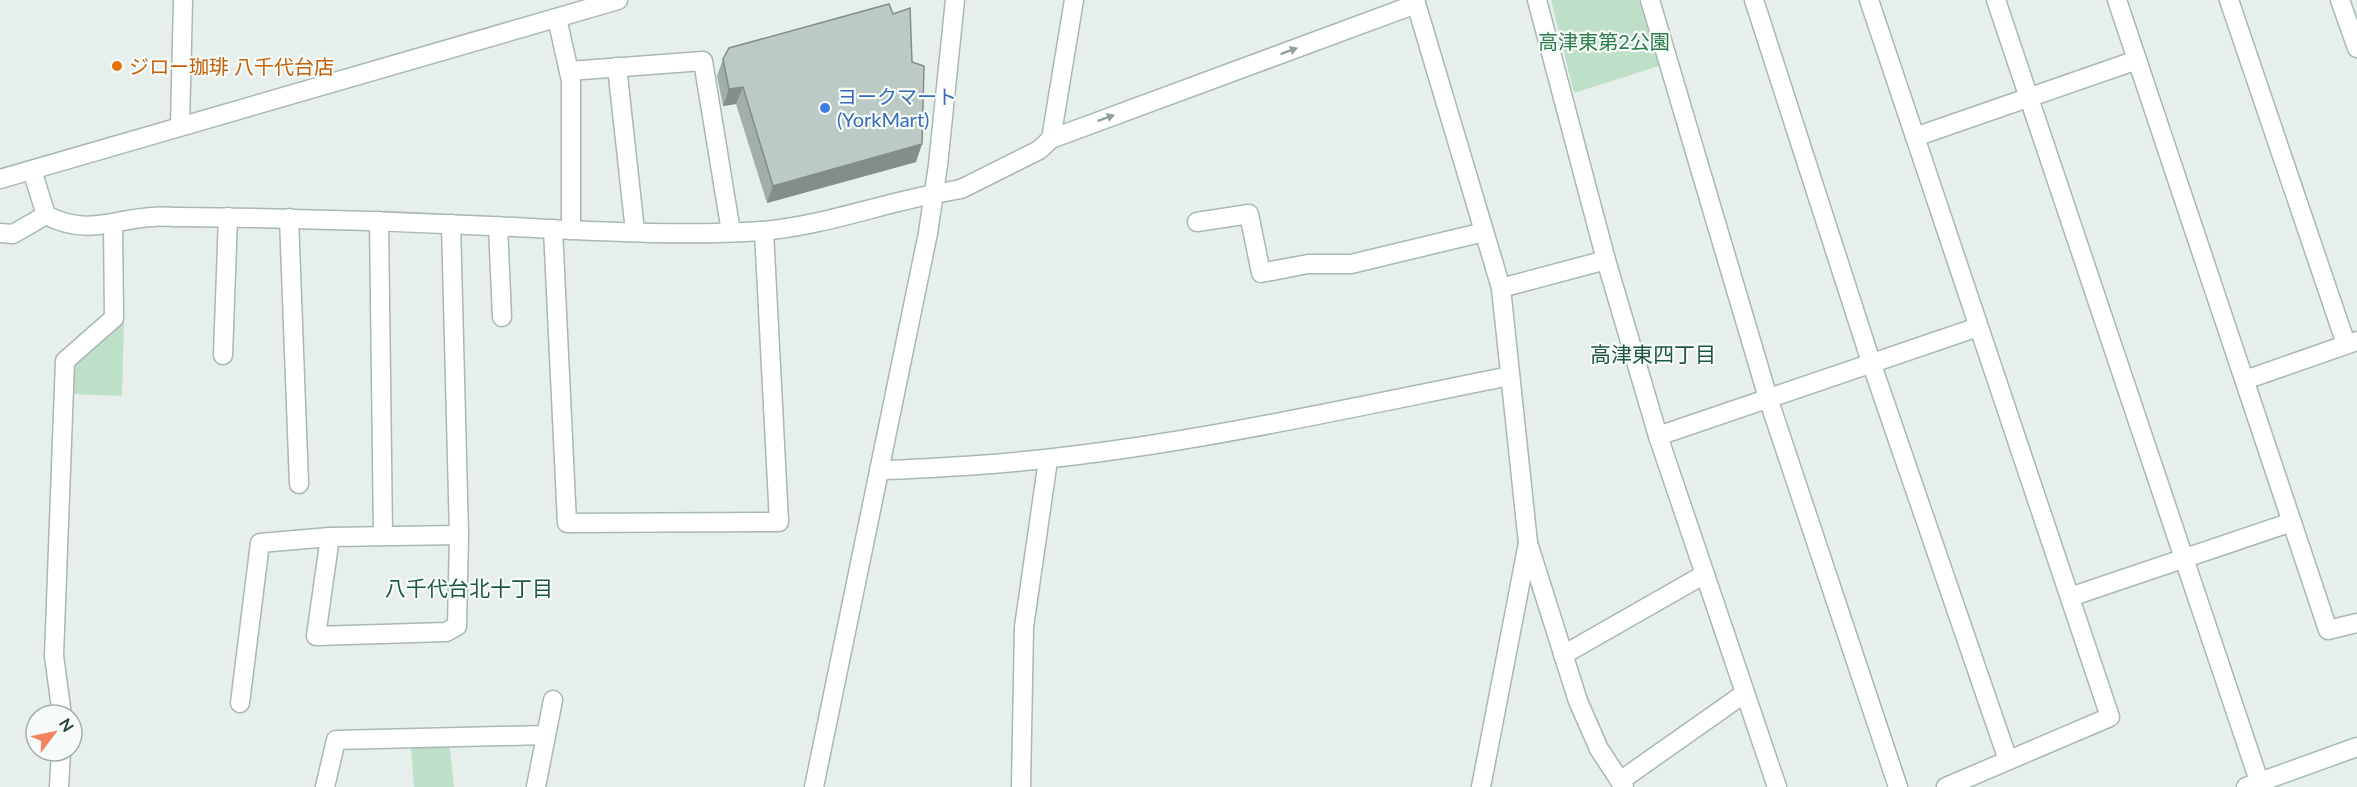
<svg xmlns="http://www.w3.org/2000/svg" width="2357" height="787" viewBox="0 0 2357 787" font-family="Lato,'Noto Sans JP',sans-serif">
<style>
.green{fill:#bfe0c8}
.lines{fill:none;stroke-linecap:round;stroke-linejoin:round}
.minor-casing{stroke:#a8b8b2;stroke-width:21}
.tertiary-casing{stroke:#a8b8b2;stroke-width:21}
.secondary-casing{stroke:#a4bbb3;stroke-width:21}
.minor{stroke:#fff;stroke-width:18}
.tertiary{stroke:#fff;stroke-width:18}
.secondary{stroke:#fff;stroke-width:18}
.wall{fill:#a1aea9}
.shaded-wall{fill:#838d89}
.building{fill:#bbcac4;stroke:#838d89;stroke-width:1.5}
.oneway{fill:#92a09c}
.food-dot{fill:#e8710a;stroke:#f7fbf9;stroke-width:2}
.shop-dot{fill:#3f7fe0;stroke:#f7fbf9;stroke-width:2}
.labels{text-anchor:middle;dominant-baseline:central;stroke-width:4.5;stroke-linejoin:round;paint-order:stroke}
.park-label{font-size:20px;fill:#2d7a4b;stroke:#f7fbf9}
.food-label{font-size:20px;fill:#c56008;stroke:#f7fbf9;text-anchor:start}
.shop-label{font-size:20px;fill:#366cbe;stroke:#f7fbf9;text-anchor:start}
.neighbourhood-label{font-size:21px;fill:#1f5548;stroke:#f7fbf9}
</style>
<rect width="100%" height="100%" fill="#e6efeb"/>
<g class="green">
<path d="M 1551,0 L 1639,0 L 1659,66 L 1574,93 Z"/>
<path d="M 124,320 L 122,396 L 72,394 L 74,364 Z"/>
<path d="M 449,742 L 454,787 L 414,787 L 411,745 Z"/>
</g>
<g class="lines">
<g class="minor-casing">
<g id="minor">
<path d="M 1537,0 L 1606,260 L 1658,436 L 1777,787"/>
<path d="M 1650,0 L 1768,398 L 1898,787"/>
<path d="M 1754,0 L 1871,362 L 2008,760"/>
<path d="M 1869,0 L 2110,717 L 1946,787"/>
<path d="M 2117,0 L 2328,630 L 2357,623"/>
<path d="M 2229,0 L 2346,344"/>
<path d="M 2340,0 L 2357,48"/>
<path d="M 557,18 L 571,81 L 571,230"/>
<path d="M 617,67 L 635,231"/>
<path d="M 569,71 L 703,61 L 731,232"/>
<path d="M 180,126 L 183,0"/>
<path d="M 1915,137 L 2137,60"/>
<path d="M 1051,139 L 1074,0"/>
<path d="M 934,194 L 961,189 L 1039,150 L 1051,139 L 1416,4"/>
<path d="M 289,218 L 299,484"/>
<path d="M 379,221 L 383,536"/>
<path d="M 1197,222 L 1249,214 L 1261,273 L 1308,264 L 1351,264 L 1484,232"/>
<path d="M 451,224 L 459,535 L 457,626 L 446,632 L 316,636 L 330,537 L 459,535"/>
<path d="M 498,226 L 502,317"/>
<path d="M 553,229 L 567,523 L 779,522 L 764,231"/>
<path d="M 0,233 L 13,234 L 46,215"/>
<path d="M 1501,288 L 1606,260"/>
<path d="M 223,355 L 228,217"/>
<path d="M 2245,380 L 2357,341"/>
<path d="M 1658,436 L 1978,327"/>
<path d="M 879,470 C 912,470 946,467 979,465 C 1158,452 1334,411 1510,376"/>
<path d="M 2070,597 L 2292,522"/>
<path d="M 1563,655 L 1705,574"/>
<path d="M 240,703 L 260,543 L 330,537"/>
<path d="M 62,715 L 54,656 L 65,361 L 114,318 L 113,223"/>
<path d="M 1620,781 L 1745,693"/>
<path d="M 59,787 L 61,751"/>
<path d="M 325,787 L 336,740 L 546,735"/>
<path d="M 536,787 L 553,700"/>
<path d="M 1021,787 L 1024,627 L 1048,460"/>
<path d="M 1481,787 L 1528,543"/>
</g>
</g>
<g class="tertiary-casing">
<g id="tertiary">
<path d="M 1415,0 L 1501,288 L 1528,543 L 1578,701 L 1599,749 L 1624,787"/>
<path d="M 1996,0 L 2259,781"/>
<path d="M 32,170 L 46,215 C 86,236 111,220 151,217 C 160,216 170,217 178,217 C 283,218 387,221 491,226 C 580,230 672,237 762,231 C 821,226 877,205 934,194"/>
<path d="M 0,179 L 618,0"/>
<path d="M 814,787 L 928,233 L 938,165 L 955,0"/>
</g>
</g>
<g class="secondary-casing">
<path id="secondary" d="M 2246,787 L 2357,747"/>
</g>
<use href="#minor" class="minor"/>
<use href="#tertiary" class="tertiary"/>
<use href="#secondary" class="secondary"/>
</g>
<path class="wall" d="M 723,59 L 916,162 L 767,203 L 736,104 L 723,106 L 717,76 Z"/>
<g class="shaded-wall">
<path d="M 743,87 L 736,104 L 723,106 L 729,89 Z"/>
<path d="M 922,144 L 916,162 L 767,203 L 773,186 Z"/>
</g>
<path class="building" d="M 889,4 L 893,14 L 910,8 L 912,62 L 924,66 L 922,144 L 773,186 L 743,87 L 729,89 L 723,59 L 729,48 Z"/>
<defs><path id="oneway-solid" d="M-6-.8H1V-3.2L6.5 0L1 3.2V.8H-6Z" transform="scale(1.5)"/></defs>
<g class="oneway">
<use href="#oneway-solid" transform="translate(1289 51) rotate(-20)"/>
<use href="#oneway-solid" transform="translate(1106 118) rotate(-20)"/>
</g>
<circle class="food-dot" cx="117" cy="66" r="6"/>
<circle class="shop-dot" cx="825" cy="108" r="6"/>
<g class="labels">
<g class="park-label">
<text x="1604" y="41">高津東第2公園</text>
</g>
<g class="food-label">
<text x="129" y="66">ジロー珈琲 八千代台店</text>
</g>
<g class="shop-label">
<text x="837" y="96">ヨークマート<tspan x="837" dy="23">(YorkMart)</tspan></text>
</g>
<g class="neighbourhood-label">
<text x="1653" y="353">高津東四丁目</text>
<text x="469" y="587">八千代台北十丁目</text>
</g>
</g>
<g transform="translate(54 733) rotate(58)"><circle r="28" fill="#f7fbf9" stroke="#a3b1ad" stroke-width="1.5"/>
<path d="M0-4.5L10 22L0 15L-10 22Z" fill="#f4845f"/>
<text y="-9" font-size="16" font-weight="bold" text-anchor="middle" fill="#24423a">N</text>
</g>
</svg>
